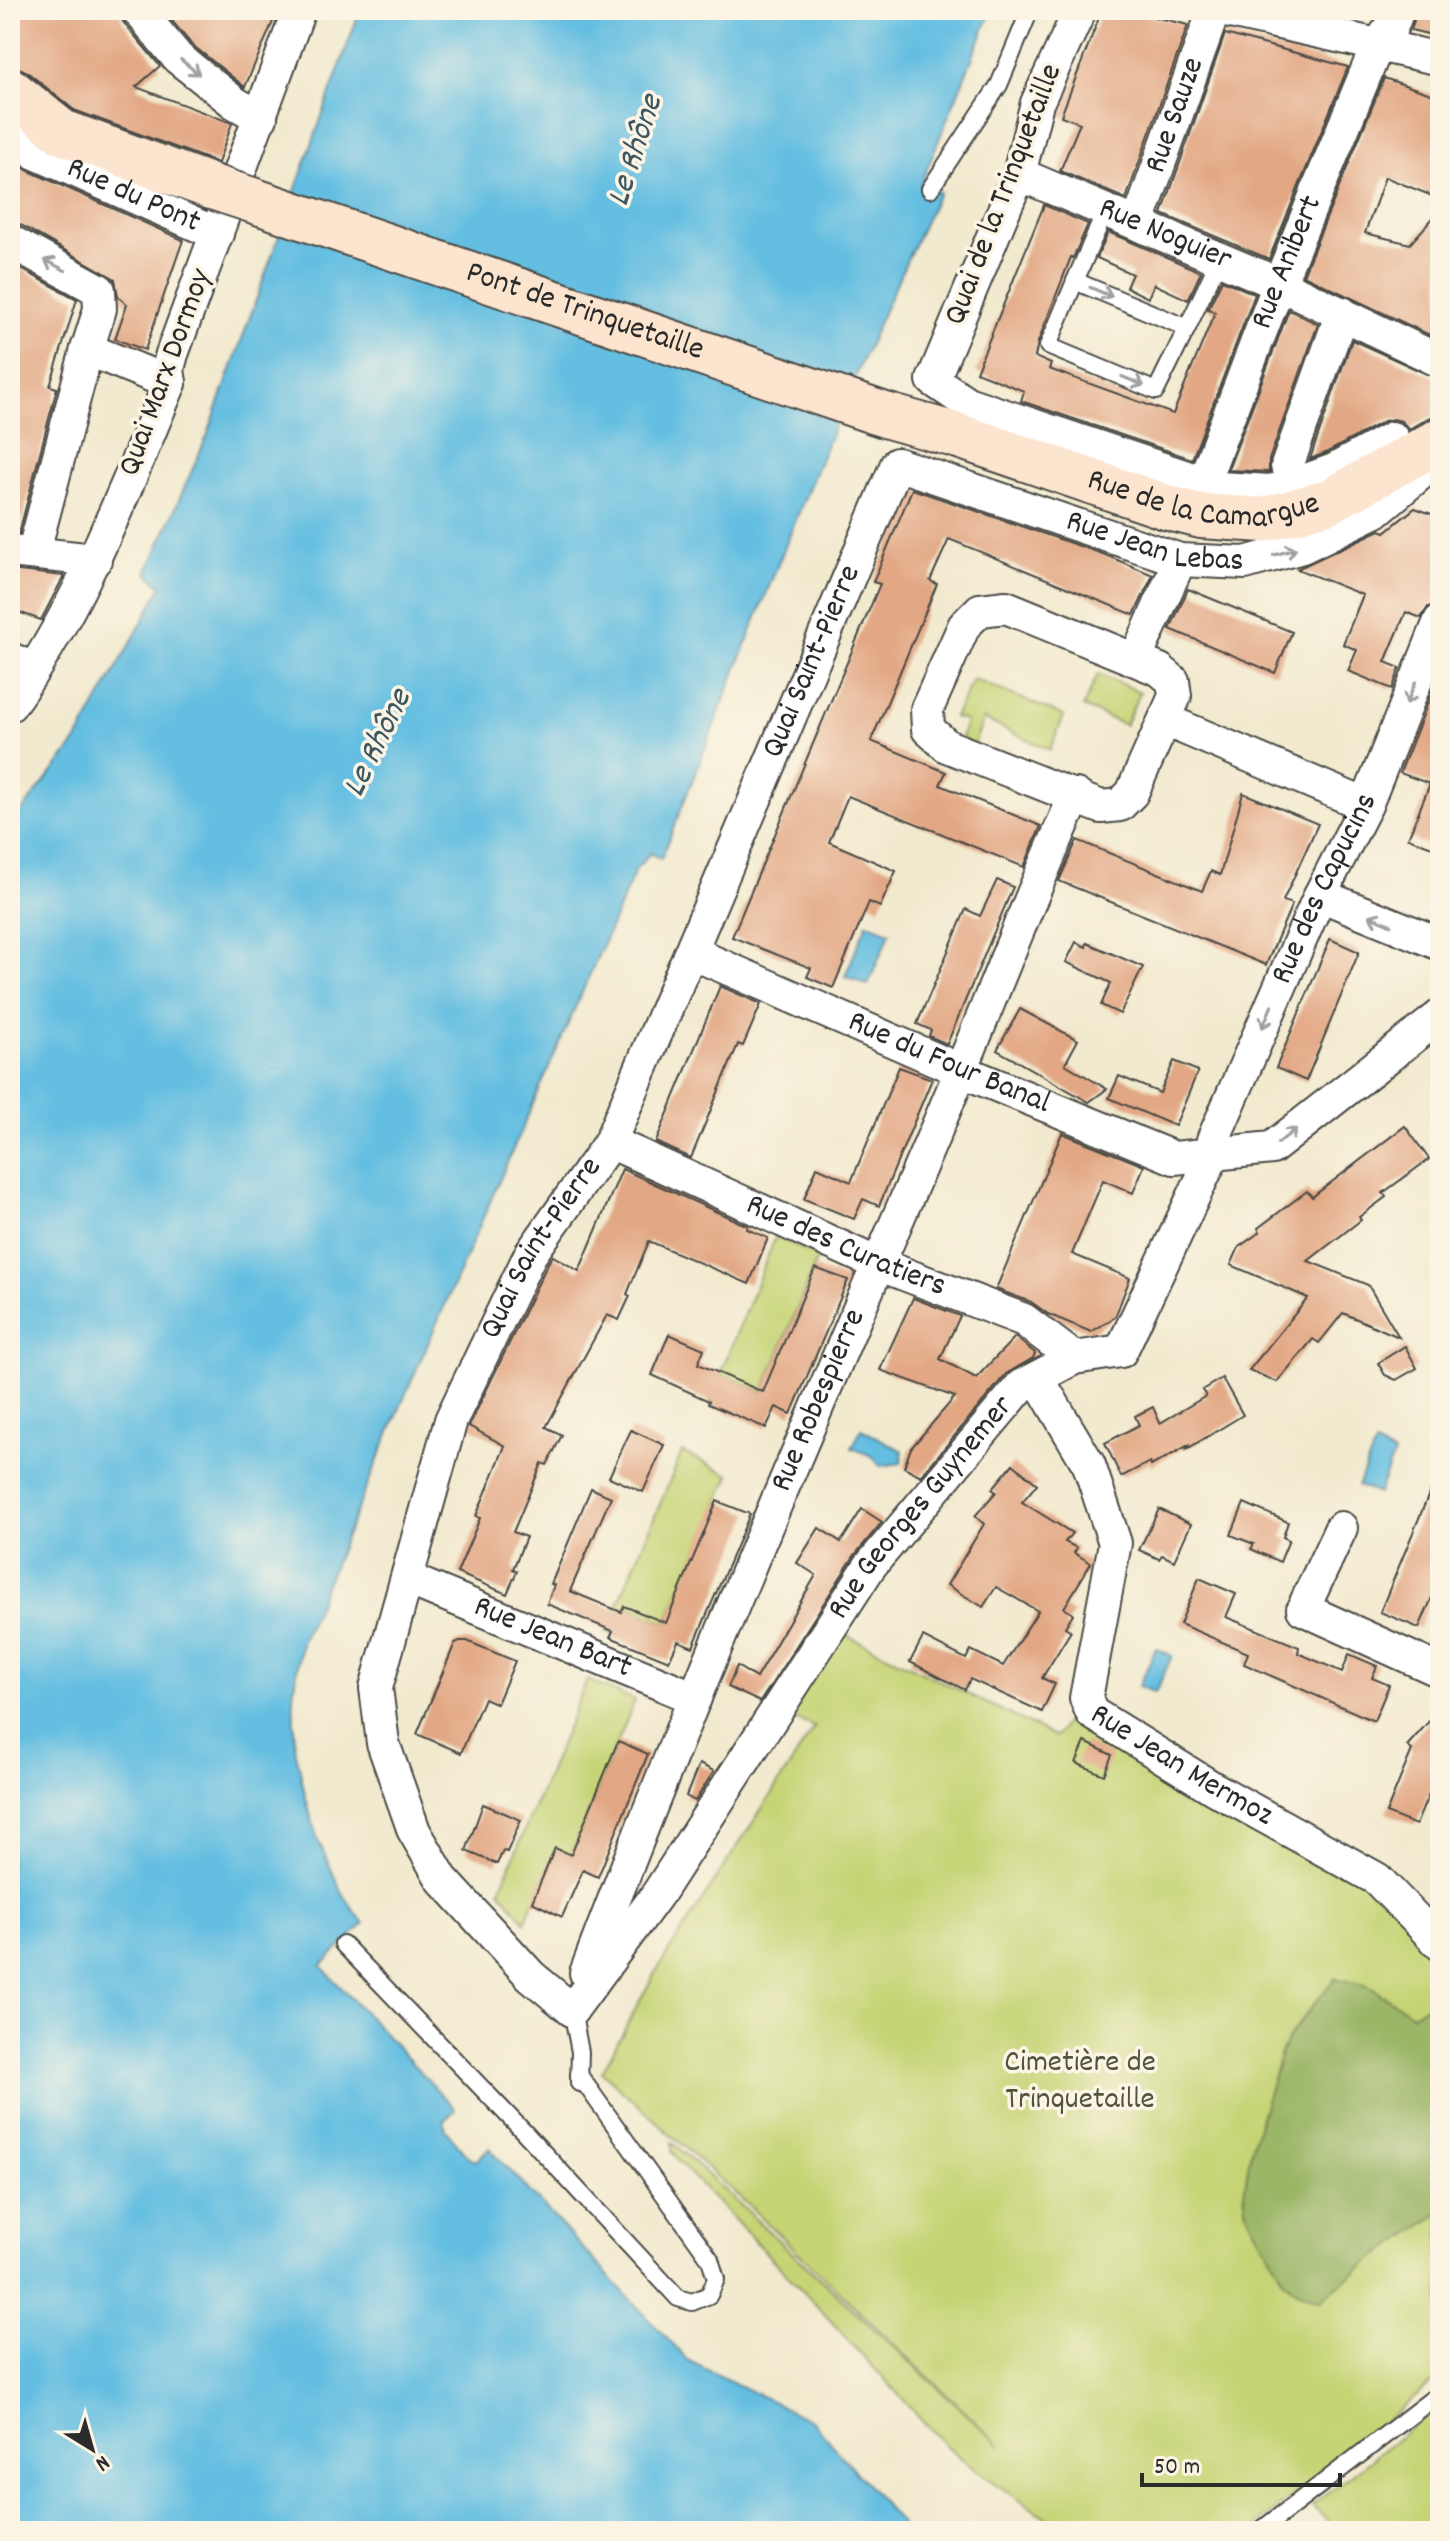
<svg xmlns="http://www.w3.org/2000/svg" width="1450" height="2541" viewBox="0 0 1450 2541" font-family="Dekko,sans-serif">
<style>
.green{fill:#c6d476;stroke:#788050;stroke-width:2}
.forest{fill:#9cb667;stroke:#647049;stroke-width:2}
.water{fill:#63bee1;stroke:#477486;stroke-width:2}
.building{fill:#e2a784}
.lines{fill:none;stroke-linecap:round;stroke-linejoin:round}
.lane-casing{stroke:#494844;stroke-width:20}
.street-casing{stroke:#494844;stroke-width:36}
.secondary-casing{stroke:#494844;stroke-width:48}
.lane{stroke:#fff;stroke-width:16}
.street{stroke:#fff;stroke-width:32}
.secondary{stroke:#fce5cf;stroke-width:44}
.secondary-bridge-casing{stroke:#494844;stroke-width:48;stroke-linecap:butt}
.secondary-bridge{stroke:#fce5cf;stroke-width:44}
.oneway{stroke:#a0a0a0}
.labels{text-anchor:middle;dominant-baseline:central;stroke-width:7;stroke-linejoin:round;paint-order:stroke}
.street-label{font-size:32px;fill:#2b2b2b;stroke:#fcf5e5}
.park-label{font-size:32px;fill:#52553e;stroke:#fcf5e5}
.water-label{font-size:34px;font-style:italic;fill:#3c5762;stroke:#fcf5e5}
</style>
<rect width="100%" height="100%" fill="#fcf5e5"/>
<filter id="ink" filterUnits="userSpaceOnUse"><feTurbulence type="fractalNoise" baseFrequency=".0125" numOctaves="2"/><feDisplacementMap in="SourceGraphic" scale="16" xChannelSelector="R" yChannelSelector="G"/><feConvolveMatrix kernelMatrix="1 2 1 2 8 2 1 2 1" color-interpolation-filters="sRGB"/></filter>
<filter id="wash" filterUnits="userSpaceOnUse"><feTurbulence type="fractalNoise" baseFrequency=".006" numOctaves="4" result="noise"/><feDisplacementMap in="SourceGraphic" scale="32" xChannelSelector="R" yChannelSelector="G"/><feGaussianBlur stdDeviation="1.8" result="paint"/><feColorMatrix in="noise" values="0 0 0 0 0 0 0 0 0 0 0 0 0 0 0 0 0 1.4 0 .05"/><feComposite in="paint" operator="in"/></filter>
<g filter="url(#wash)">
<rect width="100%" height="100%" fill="#f2eacf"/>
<g class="green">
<path d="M 1098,674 L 1140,692 L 1125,725 L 1083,707 Z"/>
<path d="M 973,679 L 1064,716 L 1050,750 L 983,719 L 974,745 L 961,738 L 966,721 L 954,717 Z"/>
<path d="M 776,1236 L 818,1257 L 763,1392 L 720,1374 Z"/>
<path d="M 682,1452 L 730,1475 L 666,1623 L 624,1606 L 611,1634 L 606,1632 Z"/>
<path d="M 838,1631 L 1056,1737 L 1072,1712 L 1375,1884 L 1440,1955 L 1440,2377 L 1250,2531 L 1066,2531 L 978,2472 L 946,2446 L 816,2305 L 679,2162 L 672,2151 L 672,2142 L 1001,2446 L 745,2202 L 602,2072 L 653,1976 L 815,1727 L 784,1715 Z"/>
<path d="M 587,1680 L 635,1700 L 571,1855 L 555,1849 L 525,1922 L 500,1890 Z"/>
<path d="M 1440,2405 L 1440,2531 L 1338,2531 L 1312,2506 Z"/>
</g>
<path class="forest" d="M 1335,1978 L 1368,1986 L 1412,2014 L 1440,1998 L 1440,2213 L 1366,2264 L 1320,2300 L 1296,2291 L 1283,2279 L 1247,2214 L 1244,2193 L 1251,2149 L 1280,2056 L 1289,2036 Z"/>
<g class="water">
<path d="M 360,10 L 992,10 L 920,186 L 939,192 C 834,409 751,636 661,859 L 650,853 L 636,869 L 407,1391 L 301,1643 L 293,1694 L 295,1748 L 306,1799 L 317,1838 L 341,1891 L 364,1924 L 321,1966 L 455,2109 L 444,2122 L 446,2130 L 470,2159 L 476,2161 L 489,2148 L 687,2360 L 812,2421 L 907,2531 L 10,2531 L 10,826 L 76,742 L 162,586 L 147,573 L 208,434 Z"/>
<path d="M 867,923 L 890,932 L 868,985 L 845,976 Z"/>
<path d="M 861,1429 L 903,1451 L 901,1463 L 880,1466 L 872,1456 L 852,1448 Z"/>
<path d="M 1375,1445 L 1394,1454 L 1378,1494 L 1358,1486 Z"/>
<path d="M 1156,1648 L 1172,1656 L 1155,1693 L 1139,1686 Z"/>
</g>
<g id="blocks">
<g class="building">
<path d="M 10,10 L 119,10 L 123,22 L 160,66 L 136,87 L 232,123 L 218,163 L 74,110 L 26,71 L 12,65 Z"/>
<path d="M 163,10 L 278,10 L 245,87 L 191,44 Z"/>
<path d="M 1102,10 L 1126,10 L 1188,25 L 1126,199 L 1060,171 L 1080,123 L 1061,116 Z"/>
<path d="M 1417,10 L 1440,10 L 1440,37 L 1411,30 Z"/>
<path d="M 1225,34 L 1348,67 L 1269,259 L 1162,214 Z"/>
<path d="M 1384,78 L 1440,97 L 1440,199 L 1385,177 L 1365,233 L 1410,244 L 1440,210 L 1440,340 L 1303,275 Z"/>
<path d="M 10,159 L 27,170 L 183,240 L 145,350 L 115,339 L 127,304 L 118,297 L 115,279 L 19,224 L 10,222 Z"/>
<path d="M 1044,205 L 1088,224 L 1073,258 L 1071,257 L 1038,342 L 1035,357 L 1051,364 L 1049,369 L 1173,414 L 1215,312 L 1208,309 L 1222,280 L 1255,294 L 1192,459 L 1021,401 L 1024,391 L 976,372 Z"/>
<path d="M 1108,232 L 1201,272 L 1188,300 L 1154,284 L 1148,298 L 1126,287 L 1132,274 L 1097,258 Z"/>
<path d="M 10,263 L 77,299 L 50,386 L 57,388 L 19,533 L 10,532 Z"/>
<path d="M 1289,310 L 1318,324 L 1269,460 L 1269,472 L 1228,470 Z"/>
<path d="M 1352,340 L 1440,380 L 1440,415 L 1428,418 L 1409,429 L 1401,421 L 1393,419 L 1384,421 L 1326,453 L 1310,459 Z"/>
<path d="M 912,489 L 1103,554 L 1153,575 L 1134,615 L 949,539 L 930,581 L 937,584 L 871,741 L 946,772 L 940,785 L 1041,826 L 1024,867 L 848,796 L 829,842 L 896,871 L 880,907 L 869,902 L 833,988 L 807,977 L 811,968 L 732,937 L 880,584 L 873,582 Z"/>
<path d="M 1415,508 L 1440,517 L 1440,602 L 1428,607 L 1421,618 L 1406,612 L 1385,662 L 1400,668 L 1392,689 L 1348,671 L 1357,650 L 1343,644 L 1363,595 L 1297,569 L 1380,530 L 1385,532 Z"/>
<path d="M 10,570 L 64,576 L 41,620 L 10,609 Z"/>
<path d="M 1188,589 L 1292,632 L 1275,673 L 1170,629 Z"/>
<path d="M 1440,672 L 1440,850 L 1408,838 L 1430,784 L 1400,773 Z"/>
<path d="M 1243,793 L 1318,824 L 1283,901 L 1292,904 L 1266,965 L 1059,881 L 1077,840 L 1202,891 L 1211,871 L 1220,875 Z"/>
<path d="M 997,880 L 1013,887 L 947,1044 L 929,1036 L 931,1030 L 917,1024 L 966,909 L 980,916 Z"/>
<path d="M 1330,939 L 1359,952 L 1306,1081 L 1276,1068 Z"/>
<path d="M 1076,942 L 1086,947 L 1087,943 L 1143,967 L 1120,1014 L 1101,1005 L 1111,983 L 1066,962 Z"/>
<path d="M 720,986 L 761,1004 L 743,1046 L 738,1044 L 691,1158 L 656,1142 Z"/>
<path d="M 1020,1009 L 1078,1040 L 1065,1064 L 1107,1089 L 1089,1102 L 997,1050 Z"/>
<path d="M 1174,1061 L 1198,1071 L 1175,1126 L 1109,1098 L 1119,1076 L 1160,1093 Z"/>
<path d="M 899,1067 L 932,1079 L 879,1206 L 863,1199 L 854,1219 L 804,1199 L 817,1167 L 851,1182 Z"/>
<path d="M 1405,1126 L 1429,1159 L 1383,1193 L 1386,1197 L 1359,1217 L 1361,1220 L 1308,1261 L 1368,1285 L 1399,1337 L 1343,1313 L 1319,1343 L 1313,1339 L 1277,1382 L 1249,1370 L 1308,1298 L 1231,1265 L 1239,1247 L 1260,1232 L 1258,1228 L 1307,1191 L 1312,1197 Z"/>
<path d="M 1062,1133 L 1144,1166 L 1133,1193 L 1103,1180 L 1072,1254 L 1130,1278 L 1115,1317 L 1091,1332 L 1048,1314 L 1031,1302 L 996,1289 Z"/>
<path d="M 622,1169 L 748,1226 L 747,1229 L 768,1238 L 749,1284 L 649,1241 L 627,1294 L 630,1296 L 619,1320 L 607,1315 L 546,1427 L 562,1435 L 547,1465 L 542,1463 L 513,1532 L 526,1537 L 513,1569 L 517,1571 L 507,1594 L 457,1573 L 480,1518 L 476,1516 L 505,1446 L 469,1426 L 548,1263 L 553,1256 L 579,1271 Z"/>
<path d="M 815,1268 L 848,1280 L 791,1414 L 776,1407 L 766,1428 L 708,1404 L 709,1401 L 652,1375 L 669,1334 L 704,1349 L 698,1364 L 763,1392 Z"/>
<path d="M 913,1298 L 960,1316 L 940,1359 L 976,1378 L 1015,1337 L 1035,1353 L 1033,1358 L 1006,1374 L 921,1476 L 904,1467 L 911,1448 L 955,1397 L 880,1370 Z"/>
<path d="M 1405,1346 L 1417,1368 L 1396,1380 L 1385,1375 L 1378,1363 Z"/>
<path d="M 1222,1378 L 1243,1415 L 1187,1449 L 1189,1445 L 1151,1466 L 1150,1462 L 1121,1477 L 1105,1443 L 1139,1425 L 1135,1416 L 1153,1407 L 1160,1423 L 1206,1396 L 1202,1390 Z"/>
<path d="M 631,1430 L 664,1445 L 643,1492 L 609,1477 Z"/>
<path d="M 1013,1464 L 1037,1484 L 1022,1502 L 1072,1533 L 1065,1542 L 1077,1548 L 1074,1553 L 1091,1563 L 1064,1608 L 1073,1614 L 1065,1627 L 1071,1631 L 1042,1678 L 1055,1684 L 1042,1712 L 970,1679 L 965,1690 L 910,1662 L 923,1637 L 966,1659 L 971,1650 L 1003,1666 L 1038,1611 L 996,1587 L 983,1607 L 947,1585 L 984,1524 L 975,1516 L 996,1492 L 992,1489 Z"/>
<path d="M 1439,1470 L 1440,1579 L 1419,1628 L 1380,1612 Z"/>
<path d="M 591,1488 L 611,1497 L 570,1591 L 621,1612 L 624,1606 L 666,1623 L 717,1501 L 750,1514 L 693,1647 L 678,1641 L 669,1661 L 610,1637 L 613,1631 L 547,1604 L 554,1585 L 551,1584 Z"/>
<path d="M 1244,1503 L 1288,1522 L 1283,1537 L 1289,1540 L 1280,1562 L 1251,1549 L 1254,1544 L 1231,1535 Z"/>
<path d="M 862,1509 L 882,1522 L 854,1556 L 760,1702 L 728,1687 L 737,1666 L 756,1678 L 816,1575 L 797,1563 L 819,1528 L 841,1542 Z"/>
<path d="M 1159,1509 L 1191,1524 L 1174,1561 L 1162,1555 L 1159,1559 L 1139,1550 Z"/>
<path d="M 1199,1578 L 1236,1594 L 1226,1617 L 1299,1647 L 1298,1653 L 1342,1672 L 1349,1654 L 1377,1666 L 1372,1678 L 1389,1685 L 1374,1721 L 1244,1664 L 1248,1653 L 1180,1624 Z"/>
<path d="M 460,1641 L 467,1641 L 515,1661 L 497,1704 L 484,1698 L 461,1753 L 417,1734 L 455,1643 Z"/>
<path d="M 1440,1709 L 1440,1767 L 1416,1825 L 1386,1813 L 1412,1750 L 1407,1746 Z"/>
<path d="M 618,1741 L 648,1754 L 598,1877 L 583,1870 L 562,1917 L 532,1902 L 555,1848 L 571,1855 Z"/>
<path d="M 1085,1742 L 1112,1755 L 1104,1775 L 1076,1763 Z"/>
<path d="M 699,1764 L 714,1771 L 695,1801 L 686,1796 Z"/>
<path d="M 483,1804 L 521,1820 L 507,1852 L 503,1851 L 497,1864 L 466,1851 Z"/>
</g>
</g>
</g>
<g filter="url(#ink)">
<use href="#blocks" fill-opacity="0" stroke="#494844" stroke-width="2"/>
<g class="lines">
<g class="lane-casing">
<g id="lane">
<path d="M 930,189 L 999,85 L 1030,10"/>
<path d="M 1106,210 L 1075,281 L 1187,328 L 1220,258"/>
<path d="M 1075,281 L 1048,346 L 1156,391 L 1187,328"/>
<path d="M 10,650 L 40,663"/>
<path d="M 343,1944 L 525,2133 L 678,2298 L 692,2302 L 709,2295 L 716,2279 L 710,2259 L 579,2075"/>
<path d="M 572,2010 L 580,2052 L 579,2083"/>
<path d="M 1260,2531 L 1440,2393"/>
</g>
</g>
<g class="street-casing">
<g id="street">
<path d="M 138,10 L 178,58 L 235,103 L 261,118"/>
<path d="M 1080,10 L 1037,103 L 1019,174 L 933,380 L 967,403 L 1219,488 L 1270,491 L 1293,485 L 1334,470 L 1392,438"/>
<path d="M 1221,10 L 1440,59"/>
<path id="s1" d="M 10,132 L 35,153 L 217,234"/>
<path id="s2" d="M 1019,174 L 1279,284 L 1440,361"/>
<path id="s3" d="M 1138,223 L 1214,10"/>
<path d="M 10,241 L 99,290 L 100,309 L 86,353 L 36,543 L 40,554"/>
<path d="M 87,349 L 170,383"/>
<path id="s4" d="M 1203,483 L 1279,284 L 1377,46 L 1392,26 L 1398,10"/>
<path d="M 1293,485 L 1287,466 L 1342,313"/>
<path d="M 10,551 L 95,560"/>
<path d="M 1006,607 L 1160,670 L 1173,681 L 1175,696 L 1132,793 L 1120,805 L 1101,807 L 947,746 L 928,729 L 927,709 L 964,626 L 980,610 Z"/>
<path d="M 1136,658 L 1180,560"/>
<path d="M 10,705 C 80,607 123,494 170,383 L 168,369 L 172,354 L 299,10"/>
<path d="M 1165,720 L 1366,805"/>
<path d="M 1320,895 L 1440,944"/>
<path id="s5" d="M 693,947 L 706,959 L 962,1071 L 1174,1158 L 1272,1148 L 1440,1016"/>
<path id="s6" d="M 610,1142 L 878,1264 L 1024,1320 L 1074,1358"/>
<path id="s7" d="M 1038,1379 L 1089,1465 L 1115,1543 L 1086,1698 L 1092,1713 L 1213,1788 L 1377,1879 L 1440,1944"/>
<path d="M 1341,1528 L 1303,1609 L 1440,1671"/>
<path id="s8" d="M 408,1579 L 695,1698"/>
<path id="s9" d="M 586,1973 C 692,1693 812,1419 930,1144 C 980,1029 1023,910 1076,795"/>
<path id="s10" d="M 572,2010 L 531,1976 L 442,1879 L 414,1831 L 383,1743 L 376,1688 L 451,1420 L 530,1255 L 610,1142 L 897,464 L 1180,560 L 1245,563 L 1302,547 L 1376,511 L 1440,457"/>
<path id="s11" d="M 572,2010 L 657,1895 L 870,1566 L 1021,1386 L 1074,1358 L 1121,1351 L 1213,1155 L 1213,1140 L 1320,895 L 1366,805 L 1440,621"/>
</g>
</g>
<g class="secondary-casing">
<g id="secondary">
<path d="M 10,90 L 62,132 L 212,187"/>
<path id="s12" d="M 255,201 L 885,415 L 959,436 L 1169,508 L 1201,516 L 1263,520 L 1330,501 L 1440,440"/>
</g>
</g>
<use href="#lane" class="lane"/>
<use href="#street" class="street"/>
<use href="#secondary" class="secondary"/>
<g class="secondary-bridge-casing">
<path id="secondary-bridge" d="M 212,187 L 255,201"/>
</g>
<use href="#secondary-bridge" class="secondary-bridge"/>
</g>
<defs><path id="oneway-shaft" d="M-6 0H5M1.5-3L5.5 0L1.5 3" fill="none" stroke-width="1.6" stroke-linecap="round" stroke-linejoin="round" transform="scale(2)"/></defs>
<g class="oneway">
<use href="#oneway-shaft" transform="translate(190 67) rotate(39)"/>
<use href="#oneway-shaft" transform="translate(55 265) rotate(-152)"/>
<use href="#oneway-shaft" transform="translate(1101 292) rotate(23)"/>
<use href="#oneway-shaft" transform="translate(1133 381) rotate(22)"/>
<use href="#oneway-shaft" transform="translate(1285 552) rotate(-16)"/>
<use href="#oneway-shaft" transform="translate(1411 693) rotate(112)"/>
<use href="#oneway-shaft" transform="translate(1380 920) rotate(-157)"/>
<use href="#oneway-shaft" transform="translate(1267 1017) rotate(113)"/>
<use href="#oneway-shaft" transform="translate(1287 1136) rotate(-38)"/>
</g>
</g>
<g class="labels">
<g class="street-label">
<text stroke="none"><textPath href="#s3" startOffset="114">Rue Sauze</textPath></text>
<text transform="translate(1005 195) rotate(-69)">Quai de la Trinquetaille</text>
<text stroke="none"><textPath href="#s1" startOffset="140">Rue du Pont</textPath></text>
<text stroke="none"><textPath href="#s2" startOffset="158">Rue Noguier</textPath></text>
<text stroke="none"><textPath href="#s4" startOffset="236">Rue Anibert</textPath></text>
<text stroke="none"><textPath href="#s12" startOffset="348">Pont de Trinquetaille</textPath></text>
<text transform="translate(167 373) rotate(-70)">Quai Marx Dormoy</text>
<text stroke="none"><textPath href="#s12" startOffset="998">Rue de la Camargue</textPath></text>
<text stroke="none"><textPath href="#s10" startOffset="1996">Rue Jean Lebas</textPath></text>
<text stroke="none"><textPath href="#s10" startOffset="1510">Quai Saint-Pierre</textPath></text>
<text stroke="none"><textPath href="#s11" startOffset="1384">Rue des Capucins</textPath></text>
<text stroke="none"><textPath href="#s5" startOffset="282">Rue du Four Banal</textPath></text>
<text stroke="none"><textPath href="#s6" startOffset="258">Rue des Curatiers</textPath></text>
<text stroke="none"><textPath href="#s10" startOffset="862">Quai Saint-Pierre</textPath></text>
<text stroke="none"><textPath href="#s9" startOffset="618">Rue Robespierre</textPath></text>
<text stroke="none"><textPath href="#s11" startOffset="612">Rue Georges Guynemer</textPath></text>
<text stroke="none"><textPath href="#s8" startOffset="156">Rue Jean Bart</textPath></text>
<text stroke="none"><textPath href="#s7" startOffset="460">Rue Jean Mermoz</textPath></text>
</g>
<g class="park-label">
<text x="1080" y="2064">Cimetière de<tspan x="1080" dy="37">Trinquetaille</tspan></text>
</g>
<g class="water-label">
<text transform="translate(637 151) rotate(-72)">Le Rhône</text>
<text transform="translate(379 744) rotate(-64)">Le Rhône</text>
</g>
</g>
<rect width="1450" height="2541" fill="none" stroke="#fcf5e5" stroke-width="40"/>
<g transform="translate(92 2449) rotate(143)" stroke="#fcf5e5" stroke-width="6" paint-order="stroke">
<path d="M0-6L14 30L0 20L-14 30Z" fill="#2b2b2b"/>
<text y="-12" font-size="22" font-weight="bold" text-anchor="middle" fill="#2b2b2b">N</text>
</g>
<path d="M1142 2473v12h198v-12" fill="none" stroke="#2b2b2b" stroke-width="4"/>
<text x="1154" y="2473" font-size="24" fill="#2b2b2b" stroke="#fcf5e5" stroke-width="6" paint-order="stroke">50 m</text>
</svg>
